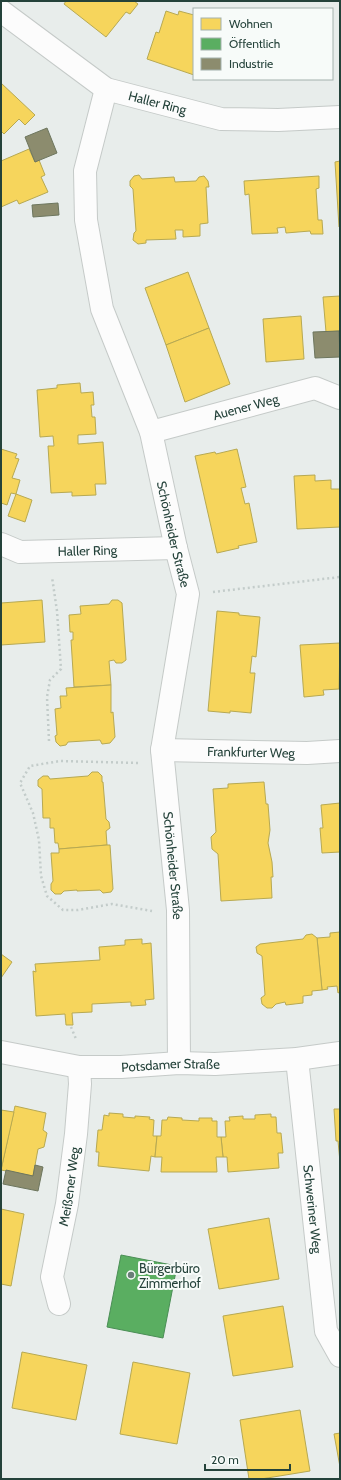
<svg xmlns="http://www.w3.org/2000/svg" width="341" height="1480" viewBox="0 0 341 1480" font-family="Cabin,sans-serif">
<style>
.homes{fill:#f6d55c;stroke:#b7a952}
.public{fill:#5aae61;stroke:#4a8e55}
.industry{fill:#8c8c6e;stroke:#6d765e}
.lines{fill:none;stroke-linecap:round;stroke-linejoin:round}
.street-casing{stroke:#c5cac8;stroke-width:24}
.path{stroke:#c3ccca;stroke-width:2.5;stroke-dasharray:2 3;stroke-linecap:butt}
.street{stroke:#fcfcfc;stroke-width:22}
.poi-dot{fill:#697e78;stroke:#f7fbf9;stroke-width:1.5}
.labels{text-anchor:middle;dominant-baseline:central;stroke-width:4;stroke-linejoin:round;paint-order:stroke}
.street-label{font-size:13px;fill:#24423a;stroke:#f7fbf9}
.poi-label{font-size:13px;fill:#24423a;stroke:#f7fbf9;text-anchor:start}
</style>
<rect width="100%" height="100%" fill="#e8edeb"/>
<g class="homes">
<path d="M 66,1 L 134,1 L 138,4 L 130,14 L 126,12 L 106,37 L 64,4 Z"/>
<path d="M 166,11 L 178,15 L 179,11 L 194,15 L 194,75 L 147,59 L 156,32 L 159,33 Z"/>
<path d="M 1,83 L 35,115 L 25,125 L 19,119 L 4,134 L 1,131 Z"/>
<path d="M 29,149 L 35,162 L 39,160 L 45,175 L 41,177 L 48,192 L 19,204 L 17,200 L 1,207 L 1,161 Z"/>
<path d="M 340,161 L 340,227 L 339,227 L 335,162 Z"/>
<path d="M 139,175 L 142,179 L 174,177 L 175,182 L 196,181 L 199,177 L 204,176 L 208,181 L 209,187 L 206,187 L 208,223 L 200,224 L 200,236 L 183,237 L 183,230 L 175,230 L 176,239 L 146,240 L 146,243 L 138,244 L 133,240 L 134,233 L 136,231 L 133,189 L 130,186 L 130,181 L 134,176 Z"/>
<path d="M 319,176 L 319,188 L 316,189 L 318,220 L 322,220 L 323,234 L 311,234 L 310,231 L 286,233 L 285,227 L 277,228 L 278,233 L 252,234 L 249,194 L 245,195 L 244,181 Z"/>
<path d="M 188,272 L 209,328 L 166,345 L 145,288 Z"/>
<path d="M 340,296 L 340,347 L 339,331 L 326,332 L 323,297 Z"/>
<path d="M 301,316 L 304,359 L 266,362 L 263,319 Z"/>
<path d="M 209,328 L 230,384 L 185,402 L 166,345 Z"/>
<path d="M 80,383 L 81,393 L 93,392 L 94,405 L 91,405 L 92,417 L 95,417 L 96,434 L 78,435 L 78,444 L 103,442 L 106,484 L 95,484 L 96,495 L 72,496 L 72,492 L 51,493 L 48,446 L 54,446 L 53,436 L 40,437 L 37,390 L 57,388 L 57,385 Z"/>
<path d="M 1,449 L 17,454 L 15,458 L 19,459 L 12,478 L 20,480 L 16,494 L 11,493 L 7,505 L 1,503 Z"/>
<path d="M 237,449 L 246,487 L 241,488 L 245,504 L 249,503 L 257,542 L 238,546 L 239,548 L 217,553 L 195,456 L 215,452 L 216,454 Z"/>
<path d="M 315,475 L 315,481 L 331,480 L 331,489 L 340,489 L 340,527 L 297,529 L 294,476 Z"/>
<path d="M 16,494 L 32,500 L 25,522 L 8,516 Z"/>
<path d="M 42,600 L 45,642 L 1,645 L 1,603 Z"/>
<path d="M 112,600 L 118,600 L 122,603 L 126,660 L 122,663 L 116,663 L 114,660 L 109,661 L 111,685 L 74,687 L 71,640 L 73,640 L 73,632 L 70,632 L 69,615 L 81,614 L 80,606 L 109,604 Z"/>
<path d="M 217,611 L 239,613 L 239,615 L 260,617 L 256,657 L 252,656 L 250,673 L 255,673 L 251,713 L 230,711 L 230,713 L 208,711 Z"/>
<path d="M 340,643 L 339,689 L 323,690 L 324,695 L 304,697 L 300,645 Z"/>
<path d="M 111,685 L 111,713 L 113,712 L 115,737 L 110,743 L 102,744 L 100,740 L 68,742 L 66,745 L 60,746 L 56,742 L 55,736 L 57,735 L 55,709 L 61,708 L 60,696 L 67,696 L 66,688 Z"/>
<path d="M 92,772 L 98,772 L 102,776 L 102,782 L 103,782 L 106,819 L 109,822 L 110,828 L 106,831 L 107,845 L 59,849 L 58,843 L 55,843 L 54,828 L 50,828 L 50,818 L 43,818 L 42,789 L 38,786 L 38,780 L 43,776 L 48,776 L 50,779 L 88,776 Z"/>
<path d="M 264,782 L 266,804 L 268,804 L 270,830 L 268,843 L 272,862 L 273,877 L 271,877 L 272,898 L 221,901 L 218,854 L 212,849 L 211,837 L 216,832 L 213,789 L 228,788 L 228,784 Z"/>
<path d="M 340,803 L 340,852 L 322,853 L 320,828 L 323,828 L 321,805 Z"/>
<path d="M 107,845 L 110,845 L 113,889 L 111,892 L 103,893 L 100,890 L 77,891 L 77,890 L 64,891 L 61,894 L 55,894 L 51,890 L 51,884 L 53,881 L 51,853 L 59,853 L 59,849 Z"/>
<path d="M 340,932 L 340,992 L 338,993 L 337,986 L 327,987 L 328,989 L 322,990 L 317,938 L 330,937 L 330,933 Z"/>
<path d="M 312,934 L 317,938 L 322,990 L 312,991 L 312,995 L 303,996 L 303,1003 L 286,1005 L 285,1002 L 276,1004 L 272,1008 L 267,1008 L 262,1004 L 261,998 L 265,995 L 262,956 L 257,953 L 256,947 L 260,944 L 303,939 L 306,935 Z"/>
<path d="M 142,939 L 142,944 L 151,943 L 154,999 L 145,1000 L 146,1005 L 131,1006 L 131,1002 L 92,1004 L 92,1012 L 72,1013 L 73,1025 L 66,1025 L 65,1014 L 36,1016 L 33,971 L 36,972 L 35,964 L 100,960 L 99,947 L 125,945 L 125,940 Z"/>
<path d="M 1,954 L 12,962 L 1,978 Z"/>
<path d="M 15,1106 L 46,1113 L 43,1130 L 47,1133 L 44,1147 L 38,1149 L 33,1176 L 1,1170 Z"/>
<path d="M 334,1109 L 340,1109 L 340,1162 L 338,1141 L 336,1141 Z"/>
<path d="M 1,1110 L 14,1112 L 1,1170 Z"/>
<path d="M 109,1113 L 123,1114 L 123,1117 L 135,1118 L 135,1116 L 150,1117 L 149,1119 L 154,1120 L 153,1136 L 157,1136 L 155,1157 L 151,1156 L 149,1171 L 98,1166 L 99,1152 L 96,1152 L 98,1130 L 102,1130 L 104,1115 L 109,1116 Z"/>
<path d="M 271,1114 L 271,1117 L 276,1117 L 277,1133 L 281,1133 L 283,1153 L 278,1153 L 279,1168 L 228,1172 L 227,1157 L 223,1157 L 221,1137 L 226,1137 L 225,1121 L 230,1121 L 229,1117 L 243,1116 L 243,1119 L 255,1119 L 255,1115 Z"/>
<path d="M 168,1117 L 182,1118 L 182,1120 L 199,1121 L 199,1118 L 212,1118 L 212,1121 L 217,1121 L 217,1137 L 221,1137 L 223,1157 L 216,1157 L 217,1172 L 161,1172 L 162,1157 L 155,1157 L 157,1136 L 161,1136 L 162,1120 L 167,1120 Z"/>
<path d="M 1,1209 L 24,1214 L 11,1286 L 1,1284 Z"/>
<path d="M 269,1218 L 279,1279 L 219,1289 L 208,1229 Z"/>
<path d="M 283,1306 L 293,1367 L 233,1376 L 223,1316 Z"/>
<path d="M 22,1352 L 87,1365 L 76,1420 L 12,1408 Z"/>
<path d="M 133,1362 L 190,1373 L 177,1444 L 120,1434 Z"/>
<path d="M 300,1410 L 310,1471 L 261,1479 L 249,1479 L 240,1420 Z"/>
<path d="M 340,1433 L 340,1467 L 334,1434 Z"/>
</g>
<path class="public" d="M 121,1255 L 177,1266 L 163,1338 L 107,1327 Z"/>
<g class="industry">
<path d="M 47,128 L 57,153 L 35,162 L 25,137 Z"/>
<path d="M 58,203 L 59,215 L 33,217 L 32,205 Z"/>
<path d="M 339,331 L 340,357 L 315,358 L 313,332 Z"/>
<path d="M 35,1165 L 43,1167 L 38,1191 L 3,1184 L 6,1170 L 33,1176 Z"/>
</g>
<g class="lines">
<g class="street-casing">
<g id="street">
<path id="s1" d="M 1,11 L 106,89 L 221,119 L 278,120 L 340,117"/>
<path id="s2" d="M 106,89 L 85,171 L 86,220 L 102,309 L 151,432 L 176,548 L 188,594 L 162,750 L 178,910 L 179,1063"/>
<path id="s3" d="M 151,432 L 315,388 L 340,398"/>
<path id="s4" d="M 1,544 L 20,552 L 176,548"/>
<path id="s5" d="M 162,750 L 307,753 L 340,751"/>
<path id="s6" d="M 1,1052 L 79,1067 L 121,1067 L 179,1063 L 215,1064 L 297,1059 L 340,1053"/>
<path id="s7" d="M 297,1059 L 326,1331 L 340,1356"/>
<path id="s8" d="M 59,1304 L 52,1277 L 67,1204 L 76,1134 L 80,1084 L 79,1067"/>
</g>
</g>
<g class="path">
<path d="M 213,592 L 340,577"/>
<path d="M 49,741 L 47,697 L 50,680 L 61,669 L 57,611 L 52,577"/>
<path d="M 138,763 L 60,761 L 30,766 L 20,783 L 33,813 L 39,840 L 41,876 L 47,896 L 63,910 L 78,910 L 112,904 L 152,911"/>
<path d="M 71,1027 L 76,1039"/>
</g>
<use href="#street" class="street"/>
</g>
<circle class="poi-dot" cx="131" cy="1275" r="4"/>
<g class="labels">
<g class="street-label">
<text stroke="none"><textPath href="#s1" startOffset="184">Haller Ring</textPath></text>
<text stroke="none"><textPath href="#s3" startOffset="98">Auener Weg</textPath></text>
<text stroke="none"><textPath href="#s2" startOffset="461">Schönheider Straße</textPath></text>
<text stroke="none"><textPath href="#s4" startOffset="88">Haller Ring</textPath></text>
<text stroke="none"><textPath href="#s5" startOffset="89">Frankfurter Weg</textPath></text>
<text stroke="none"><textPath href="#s2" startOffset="797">Schönheider Straße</textPath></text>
<text stroke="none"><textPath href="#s6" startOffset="171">Potsdamer Straße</textPath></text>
<text stroke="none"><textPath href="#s8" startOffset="120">Meißener Weg</textPath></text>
<text stroke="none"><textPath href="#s7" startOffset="151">Schweriner Weg</textPath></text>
</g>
<g class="poi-label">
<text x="139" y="1268">Bürgerbüro<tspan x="139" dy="15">Zimmerhof</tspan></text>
</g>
</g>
<rect width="341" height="1480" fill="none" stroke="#24423a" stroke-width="4"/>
<rect x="193" y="8" width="140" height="72" fill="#f7fbf9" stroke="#a3b1ad"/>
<rect x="201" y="18" width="20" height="12" fill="#f6d55c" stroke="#a3b1ad"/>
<text x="229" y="28" font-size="12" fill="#24423a">Wohnen</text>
<rect x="201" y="38" width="20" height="12" fill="#5aae61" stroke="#a3b1ad"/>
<text x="229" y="48" font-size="12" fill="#24423a">Öffentlich</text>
<rect x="201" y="58" width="20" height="12" fill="#8c8c6e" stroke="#a3b1ad"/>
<text x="229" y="68" font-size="12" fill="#24423a">Industrie</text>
<path d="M205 1464v6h85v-6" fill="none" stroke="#24423a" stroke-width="2"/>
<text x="211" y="1464" font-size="12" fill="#24423a" stroke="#f7fbf9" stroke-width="3" paint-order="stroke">20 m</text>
</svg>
